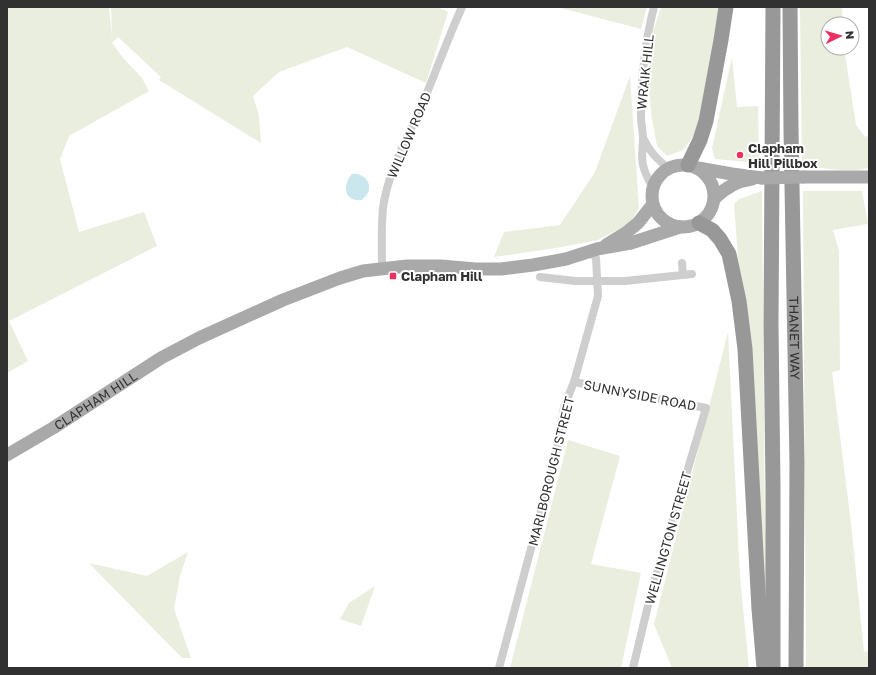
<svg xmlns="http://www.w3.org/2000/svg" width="876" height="675" viewBox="0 0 876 675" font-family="'Golos Text',sans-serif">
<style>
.green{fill:#eaeedf}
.water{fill:#cbe7ee}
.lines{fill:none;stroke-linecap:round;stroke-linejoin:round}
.street{stroke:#cecece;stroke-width:8}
.primary{stroke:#a9a9a9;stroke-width:13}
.highway{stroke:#989898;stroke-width:15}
.primary-bridge{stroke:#a9a9a9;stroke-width:13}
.poi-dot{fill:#ed2e61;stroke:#fff;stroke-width:1.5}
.labels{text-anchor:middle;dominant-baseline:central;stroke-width:4;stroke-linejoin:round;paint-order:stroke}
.street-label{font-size:13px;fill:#313131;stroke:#fff}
.poi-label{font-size:13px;font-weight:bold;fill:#313131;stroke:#fff;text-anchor:start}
</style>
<rect width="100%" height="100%" fill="#fff"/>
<g class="green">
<path d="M 7,7 L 109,7 L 112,37 L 111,7 L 438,7 L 448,12 L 426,83 L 347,47 L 279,72 L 253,96 L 259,116 L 261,143 L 159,80 L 161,77 L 118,37 L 112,43 L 124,59 L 142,78 L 149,91 L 69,136 L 60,159 L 79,232 L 144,212 L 157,246 L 9,321 L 28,361 L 7,373 L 7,130 L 8,130 L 7,129 Z"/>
<path d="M 557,7 L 647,7 L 641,29 Z"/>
<path d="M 661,7 L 720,7 L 704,99 L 695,134 L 683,150 L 667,156 L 657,146 L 652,119 L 648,83 L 653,32 Z"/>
<path d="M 800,7 L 842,7 L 843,24 L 828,24 L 828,48 L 844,48 L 856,125 L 864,136 L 869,137 L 869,168 C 848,173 824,168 802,166 Z"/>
<path d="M 732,57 L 737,107 L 758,106 L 759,163 L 715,159 L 712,148 Z"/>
<path d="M 630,76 L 639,208 L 630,223 L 598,240 L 562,247 L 494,257 L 504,232 L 560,225 L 595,172 Z"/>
<path d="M 762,191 L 765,531 L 768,531 L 765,623 L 734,204 L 739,199 Z"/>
<path d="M 803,191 L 862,191 L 868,224 L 833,230 L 839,251 L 840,370 L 832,372 L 851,523 L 864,652 L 869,651 L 869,668 L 806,668 L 805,507 Z"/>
<path d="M 728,332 L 740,577 L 749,668 L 672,668 L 654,624 Z"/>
<path d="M 568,440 L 620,456 L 591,564 L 641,573 L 621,668 L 510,668 Z"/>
<path d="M 188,552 L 180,576 L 174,609 L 191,658 L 182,658 L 89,563 L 147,576 Z"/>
<path d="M 375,586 L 361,626 L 340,619 L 349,603 Z"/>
</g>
<path class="water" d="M 352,174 C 360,172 371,180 369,189 C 369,193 365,197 362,200 C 344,202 342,185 352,174 Z"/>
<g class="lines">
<g class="street">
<path d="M 643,138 C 650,152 656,158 668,168"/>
<path d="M 653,188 C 649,181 645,174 643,165 C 641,156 643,147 643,138 C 643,131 641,124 641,116 C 641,80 645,42 654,7"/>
<path d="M 682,263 L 683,275"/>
<path d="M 382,269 C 382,249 381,228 383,208 C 388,170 409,135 424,100 C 437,69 448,38 462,7"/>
<path d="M 540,277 L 575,281 L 625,281 L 692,274"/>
<path d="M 574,382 L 706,408 L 651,593 L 633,668"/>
<path d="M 499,668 L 556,455 L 564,407 L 574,382 L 598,296 L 596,258 L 590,252"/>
</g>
<g class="primary">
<circle cx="683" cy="196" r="31"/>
<path d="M 698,168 L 732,174 L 762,178"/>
<path d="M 803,177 L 869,177"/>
<path d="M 715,198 C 726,187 737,181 752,179"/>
<path d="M 606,245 L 627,232 L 638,223 L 653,204"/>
<path id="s1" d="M 7,455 L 53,428 L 161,358 L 199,338 L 283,300 L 340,278 L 363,271 L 407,266 L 441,266 L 475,269 L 501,269 L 533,265 L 566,259 L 597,249 L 631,243 L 680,227"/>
</g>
<g class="highway">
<path d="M 773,7 L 771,325 L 773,487 L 773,668"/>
<path id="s2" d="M 790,7 L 791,130 L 797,462 L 796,668"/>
<path d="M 688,165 L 700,140 L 706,121 L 721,40 L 726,7"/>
<path d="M 699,223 L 712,230 L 720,239 L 729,254 L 739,301 L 745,349 L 759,609 L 764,668"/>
</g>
<path class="primary-bridge" d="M 762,178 L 803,177"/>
</g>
<g class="poi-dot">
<circle cx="740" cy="155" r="4"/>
<rect x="389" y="272" width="8" height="8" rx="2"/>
</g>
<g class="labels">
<g class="street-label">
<text transform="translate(645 72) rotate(-84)">WRAIK HILL</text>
<text transform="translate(409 135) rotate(-67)">WILLOW ROAD</text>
<text stroke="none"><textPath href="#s2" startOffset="331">THANET WAY</textPath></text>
<text transform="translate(640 395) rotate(11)">SUNNYSIDE ROAD</text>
<text stroke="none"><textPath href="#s1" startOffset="104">CLAPHAM HILL</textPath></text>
<text transform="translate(551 471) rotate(-76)">MARLBOROUGH STREET</text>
<text transform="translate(668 538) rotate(-74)">WELLINGTON STREET</text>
</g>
<g class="poi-label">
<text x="748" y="148">Clapham<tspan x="748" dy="15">Hill Pillbox</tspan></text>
<text x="401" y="276">Clapham Hill</text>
</g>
</g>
<rect width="876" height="675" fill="none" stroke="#313131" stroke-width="16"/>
<g transform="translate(840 36) rotate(85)"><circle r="19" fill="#ffffff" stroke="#adadad"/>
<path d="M0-3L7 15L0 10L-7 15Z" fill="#ed2e61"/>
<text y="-6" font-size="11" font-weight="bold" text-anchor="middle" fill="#313131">N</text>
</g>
</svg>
